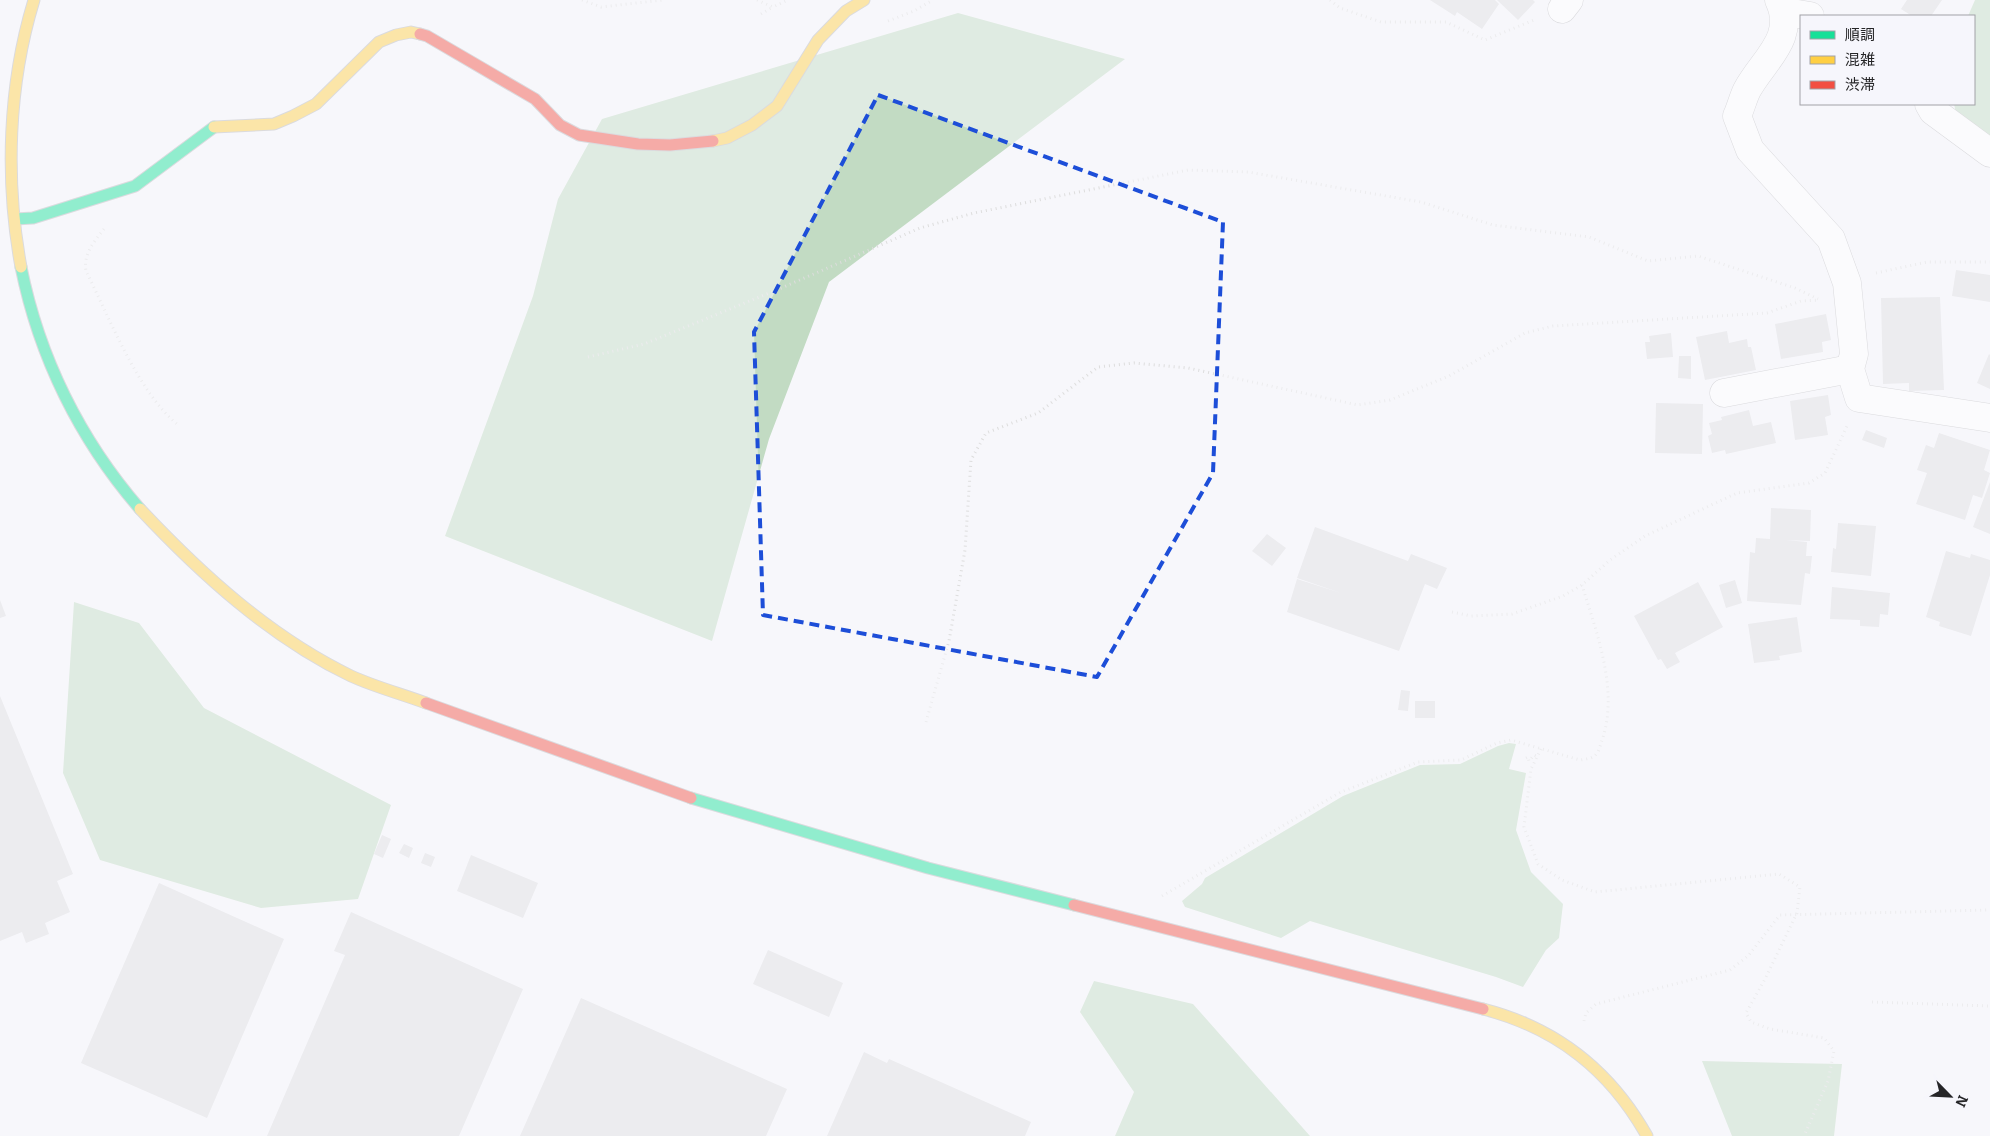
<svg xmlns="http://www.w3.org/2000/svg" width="1990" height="1136" viewBox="0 0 1990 1136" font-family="Bitter,'Noto Sans JP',serif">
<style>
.forest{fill:#c2dbc3}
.building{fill:#dddde0}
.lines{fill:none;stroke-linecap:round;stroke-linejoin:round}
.street-casing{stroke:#b8b8bb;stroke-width:29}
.fast-casing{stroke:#b8b8bb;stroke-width:13}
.slow-casing{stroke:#b8b8bb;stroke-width:13}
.jam-casing{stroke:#b8b8bb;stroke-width:13}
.path{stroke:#ddd;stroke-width:3;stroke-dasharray:1 4;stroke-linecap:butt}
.street{stroke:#fefefe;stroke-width:28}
.fast{stroke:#16e098;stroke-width:11}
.slow{stroke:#ffcf43;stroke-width:11}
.jam{stroke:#f24e42;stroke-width:11}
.marked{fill:none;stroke:#1d4ed8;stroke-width:4;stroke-dasharray:10 6;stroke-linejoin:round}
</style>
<rect width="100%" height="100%" fill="#f7f7fb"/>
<g class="forest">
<path d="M 1975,0 L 1990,0 L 1990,141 L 1956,113 L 1954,104 L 1974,104 L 1974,16 L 1968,16 Z"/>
<path d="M 958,13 L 1125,59 L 829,282 L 769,439 L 712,641 L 445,536 L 533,296 L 558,199 L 602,119 Z"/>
<path d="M 74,602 L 139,623 L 204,708 L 391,805 L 358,899 L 261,908 L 100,860 L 63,773 Z"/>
<path d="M 1509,743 L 1516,744 L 1509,769 L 1526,773 L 1516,830 L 1531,872 L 1563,904 L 1559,938 L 1546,950 L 1523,987 L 1496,977 L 1310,921 L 1281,938 L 1185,907 L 1182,901 L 1202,884 L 1205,878 L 1343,796 L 1420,765 L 1460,764 L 1498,746 Z"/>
<path d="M 1094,981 L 1193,1004 L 1310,1136 L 1115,1136 L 1134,1092 L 1080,1012 Z"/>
<path d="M 1702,1061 L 1842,1064 L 1834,1136 L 1732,1136 Z"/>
</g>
<g class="building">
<path d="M 1430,0 L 1495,0 L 1499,4 L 1482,29 L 1457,12 L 1455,16 Z"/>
<path d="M 1497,0 L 1533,0 L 1535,2 L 1518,20 Z"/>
<path d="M 1907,0 L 1942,0 L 1931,16 L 1912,16 L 1901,9 Z"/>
<path d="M 1956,270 L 1990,275 L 1990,302 L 1952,296 Z"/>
<path d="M 1940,297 L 1944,390 L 1909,391 L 1909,383 L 1883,384 L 1881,298 Z"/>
<path d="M 1826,314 L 1831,340 L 1822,342 L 1823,352 L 1781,359 L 1775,324 Z"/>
<path d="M 1727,331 L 1729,343 L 1747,339 L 1748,347 L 1751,347 L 1756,370 L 1705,380 L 1696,337 Z"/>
<path d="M 1671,333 L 1673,357 L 1647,359 L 1645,342 L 1650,342 L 1649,336 Z"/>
<path d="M 1989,354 L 1990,355 L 1990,389 L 1977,383 Z"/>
<path d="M 1679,356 L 1691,356 L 1691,379 L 1678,378 Z"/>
<path d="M 1828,395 L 1831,415 L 1825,417 L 1828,435 L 1795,440 L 1790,401 Z"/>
<path d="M 1656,403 L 1703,404 L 1702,454 L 1655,453 Z"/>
<path d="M 1749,410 L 1753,426 L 1771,422 L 1776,443 L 1726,454 L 1725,450 L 1712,453 L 1708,436 L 1712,434 L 1709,423 L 1722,420 L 1721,417 Z"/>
<path d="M 1866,430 L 1887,438 L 1884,448 L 1862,440 Z"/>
<path d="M 1939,433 L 1990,450 L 1984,470 L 1990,473 L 1982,498 L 1973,495 L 1965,520 L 1916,504 L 1927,473 L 1917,470 L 1926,445 L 1934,448 Z"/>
<path d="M 1990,482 L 1990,534 L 1973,527 Z"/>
<path d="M 1771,508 L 1811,510 L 1810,541 L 1786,540 L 1807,542 L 1806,556 L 1812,556 L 1810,574 L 1805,573 L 1801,605 L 1747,601 L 1750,552 L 1755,553 L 1756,538 L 1770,539 Z"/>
<path d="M 1838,523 L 1876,526 L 1871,576 L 1831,572 L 1833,548 L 1836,549 Z"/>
<path d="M 1315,527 L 1408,561 L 1411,554 L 1447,568 L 1437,589 L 1425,584 L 1399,651 L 1287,612 L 1297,579 L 1341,593 L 1297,578 Z"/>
<path d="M 1267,534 L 1286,548 L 1272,566 L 1252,551 Z"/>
<path d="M 1946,551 L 1970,558 L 1971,554 L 1990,560 L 1990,575 L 1971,636 L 1939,626 L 1940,622 L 1926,617 Z"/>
<path d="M 1735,580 L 1742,603 L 1726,608 L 1719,585 Z"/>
<path d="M 1698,582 L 1723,627 L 1675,653 L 1680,662 L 1667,669 L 1661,659 L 1658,660 L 1634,616 Z"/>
<path d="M 1832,587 L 1890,593 L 1888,615 L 1880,614 L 1879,627 L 1860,626 L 1860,620 L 1830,619 Z"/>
<path d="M 0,600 L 6,616 L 0,618 Z"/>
<path d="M 1797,617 L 1802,652 L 1779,656 L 1780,660 L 1754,663 L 1748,624 Z"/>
<path d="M 1401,690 L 1410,691 L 1408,711 L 1398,710 Z"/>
<path d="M 0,696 L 73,874 L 57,881 L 70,912 L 45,923 L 49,934 L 26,943 L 22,932 L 0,941 Z"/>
<rect x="1415" y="701" width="20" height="17"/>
<path d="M 382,835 L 391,839 L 383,858 L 374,854 Z"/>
<path d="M 404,844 L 413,848 L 409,858 L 399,853 Z"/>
<path d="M 425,853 L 435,857 L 431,867 L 421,863 Z"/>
<path d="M 471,855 L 538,883 L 523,918 L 457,891 Z"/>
<path d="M 159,883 L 284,939 L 207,1118 L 81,1063 Z"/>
<path d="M 351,912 L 523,989 L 459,1136 L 267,1136 L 345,955 L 334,951 Z"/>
<path d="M 768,950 L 843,983 L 829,1017 L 753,984 Z"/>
<path d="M 581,998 L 787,1089 L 766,1136 L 520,1136 Z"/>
<path d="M 864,1052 L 887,1063 L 889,1059 L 1031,1122 L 1025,1136 L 827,1136 Z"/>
</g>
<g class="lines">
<g class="street-casing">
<g id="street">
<path d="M 1779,0 C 1797,38 1763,60 1747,90 C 1743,98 1741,107 1737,116 L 1750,150 L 1831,239 L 1847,283 L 1854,354 L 1850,369 L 1859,398 L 1990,418"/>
<path d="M 1562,9 L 1569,0"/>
<path d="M 1785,12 L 1810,16"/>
<path d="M 1929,104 L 1933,111 L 1990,153"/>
<path d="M 1724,393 L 1850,369"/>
</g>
</g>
<g class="fast-casing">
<g id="fast">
<path d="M 15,219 L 33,218 L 135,186 L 214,127"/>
<path d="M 21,267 C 39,357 80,440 140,509"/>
<path d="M 691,798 L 928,868 L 1074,905"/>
</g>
</g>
<g class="slow-casing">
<g id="slow">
<path d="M 214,127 L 274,124 L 293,116 L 316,104 L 379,42 L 396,35 L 411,32 L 420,34"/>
<path d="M 713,141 L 727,138 L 752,125 L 777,106 L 818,40 L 846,11 L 864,0"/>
<path d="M 21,267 C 5,180 8,85 34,0"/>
<path d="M 140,509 C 201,574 270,637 351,676 C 375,687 402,694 426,703"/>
<path d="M 1483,1009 C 1557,1028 1610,1070 1647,1136"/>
</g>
</g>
<g class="jam-casing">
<g id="jam">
<path d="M 420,34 L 427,36 L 535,99 L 560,125 L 579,135 L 638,144 L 670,145 L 713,141"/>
<path d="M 426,703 L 691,798"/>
<path d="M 1074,905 L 1483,1009"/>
</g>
</g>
<g class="path">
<path d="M 582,0 L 601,7 L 663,0"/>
<path d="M 757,0 L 773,7 L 788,0"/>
<path d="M 1330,0 L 1340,8 L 1381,22 L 1446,22 L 1485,40 L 1534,20"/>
<path d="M 761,14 L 773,7"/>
<path d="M 888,21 L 914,11 L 933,0"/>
<path d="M 104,229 C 94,242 83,254 86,271 C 109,317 138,392 177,424"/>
<path d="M 1876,273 L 1927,262 L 1990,262"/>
<path d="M 588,357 L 644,344 L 779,289 L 920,228 L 974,213 L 1188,170 L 1248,172 L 1421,202 L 1493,225 L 1589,237 L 1648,261 L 1698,256 L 1795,288 L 1818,299"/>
<path d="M 1452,612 L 1471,616 L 1512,614 L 1563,596 L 1582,585 L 1610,560 L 1645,536 L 1737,493 L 1809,483 L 1825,473 L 1848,424"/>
<path d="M 926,722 L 949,641 L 965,550 L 971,460 L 986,433 L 1038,413 L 1098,367 L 1134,363 L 1188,368 L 1358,405 L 1390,400 L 1449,376 L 1525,333 L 1553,326 L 1767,313 L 1801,301 L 1819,300"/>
<path d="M 1541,749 L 1531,769 L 1524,827 L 1538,864 L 1562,880 L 1595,892 L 1779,874 L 1800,887 L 1797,913 L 1765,979 L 1746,1013 L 1751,1022 L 1770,1029 L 1824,1038 L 1834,1051 L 1828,1081 L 1804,1136"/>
<path d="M 1526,758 L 1528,757 L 1529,761 L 1534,755 L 1538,757"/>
<path d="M 1162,896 L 1341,792 L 1418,762 L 1461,760 L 1497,743 L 1511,740 L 1580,760 C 1586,759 1593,759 1597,753 C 1599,751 1600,746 1601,743 C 1620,693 1597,634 1582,585"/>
<path d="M 1872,1002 L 1990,1006"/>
<path d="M 1584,1021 L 1586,1013 L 1596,1004 L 1730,970 L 1748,956 L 1780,915 L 1990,910"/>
</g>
<use href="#street" class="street"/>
<use href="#fast" class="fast"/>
<use href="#slow" class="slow"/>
<use href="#jam" class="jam"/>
</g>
<path d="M0 0H1990V1136H0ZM 878,95 L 1223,222 L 1213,473 L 1097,677 L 763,615 L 754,332 Z" fill="#f7f7fb" fill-opacity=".55" fill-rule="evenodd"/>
<path class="marked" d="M 878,95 L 1223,222 L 1213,473 L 1097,677 L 763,615 L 754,332 Z"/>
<rect x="1800" y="15" width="175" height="90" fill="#f6f6fc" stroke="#a2a2a7"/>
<rect x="1810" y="31" width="25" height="8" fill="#16e098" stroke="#a2a2a7"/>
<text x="1845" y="40" font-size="15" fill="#252527">順調</text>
<rect x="1810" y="56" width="25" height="8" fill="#ffcf43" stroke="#a2a2a7"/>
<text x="1845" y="65" font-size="15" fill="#252527">混雑</text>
<rect x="1810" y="81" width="25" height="8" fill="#f24e42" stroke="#a2a2a7"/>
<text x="1845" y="90" font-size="15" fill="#252527">渋滞</text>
<g transform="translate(1950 1096) rotate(114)" stroke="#f6f6fc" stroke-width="4" paint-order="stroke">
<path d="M0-4L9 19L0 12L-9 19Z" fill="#252527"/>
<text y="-8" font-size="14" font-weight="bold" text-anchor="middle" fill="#252527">N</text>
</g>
</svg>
